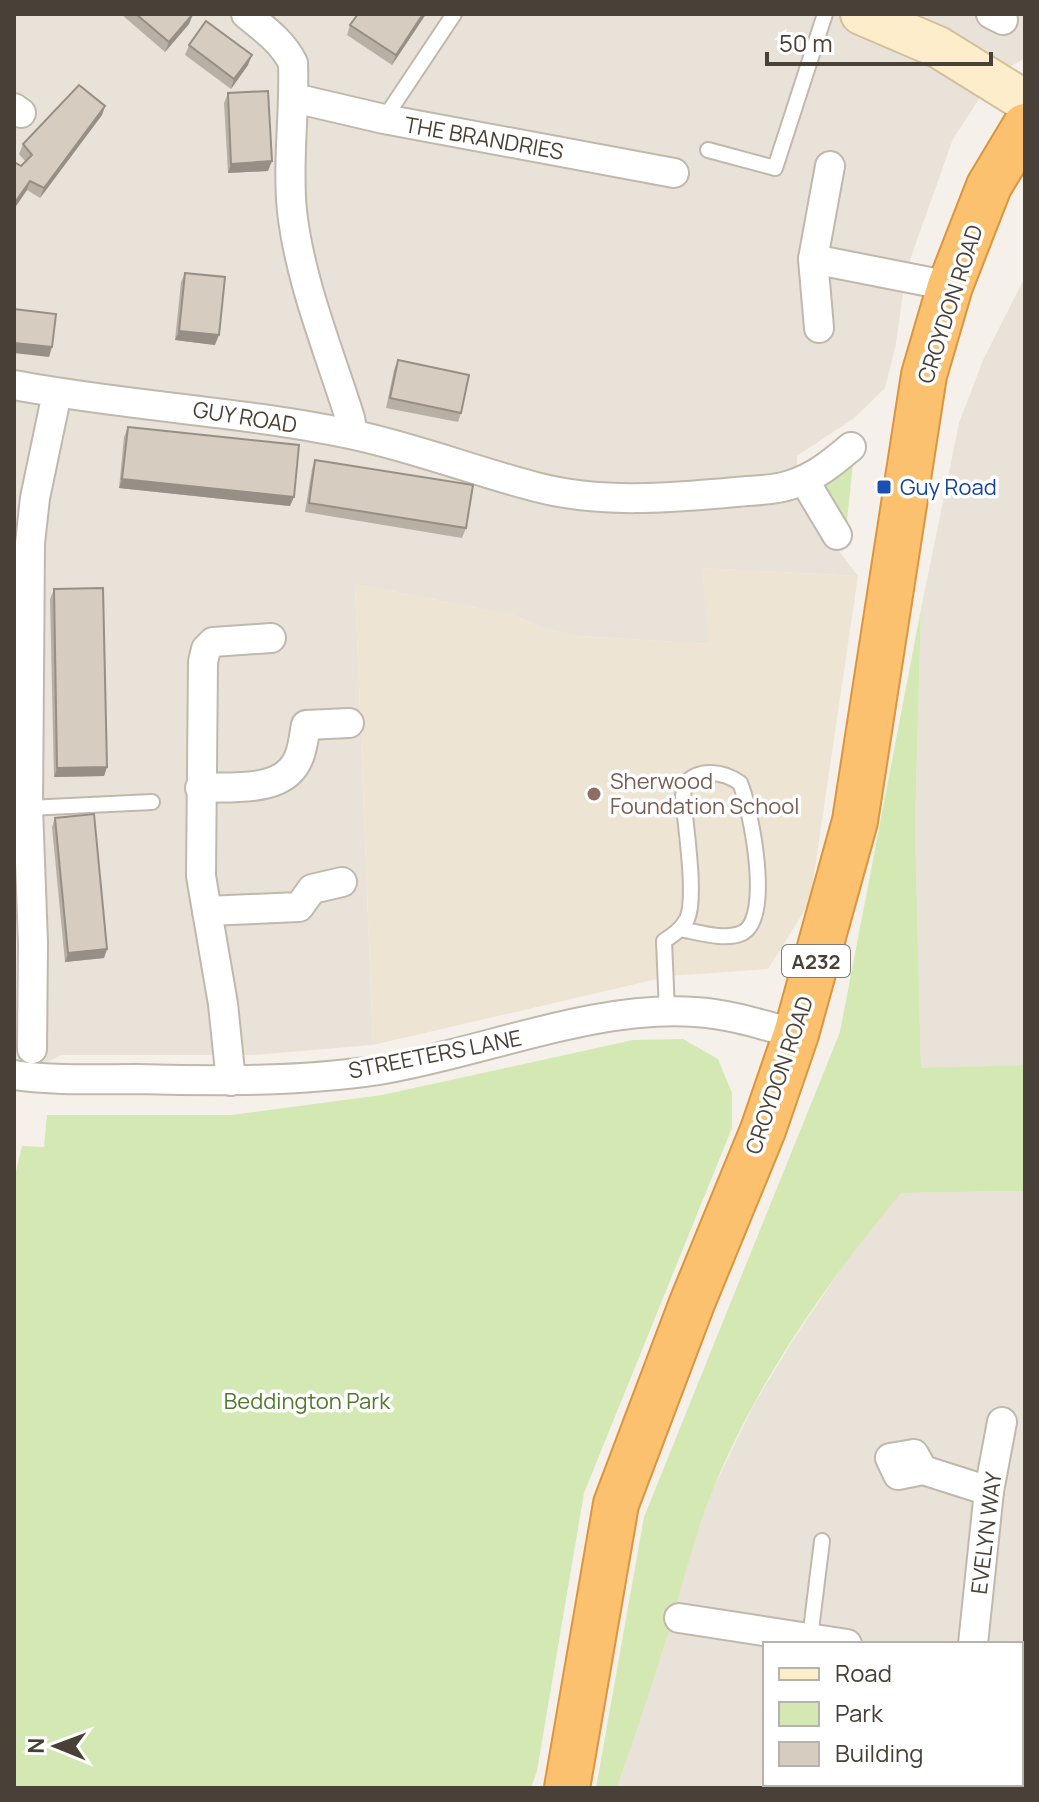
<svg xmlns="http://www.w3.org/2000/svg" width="1039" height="1802" viewBox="0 0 1039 1802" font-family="Manrope,sans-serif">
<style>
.residential{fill:#e9e2d8;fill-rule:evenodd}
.education{fill:#ede4d4}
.green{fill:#d4e8b4}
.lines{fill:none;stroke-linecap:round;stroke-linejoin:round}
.lane-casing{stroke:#c0b8ad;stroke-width:18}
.street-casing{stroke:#c0b8ad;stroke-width:32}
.secondary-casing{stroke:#d3c09a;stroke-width:44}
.highway-casing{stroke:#db953e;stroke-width:48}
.lane{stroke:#fff;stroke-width:14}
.street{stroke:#fff;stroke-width:28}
.secondary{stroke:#feedcb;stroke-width:40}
.highway{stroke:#fbc16f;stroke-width:44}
.wall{fill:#b8afa5}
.shaded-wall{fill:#968f86}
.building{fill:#d6ccc0;stroke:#968f86;stroke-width:2}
.transit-dot{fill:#1a4fb4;stroke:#fff;stroke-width:3}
.education-dot{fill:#8d6e63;stroke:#fff;stroke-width:3}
.labels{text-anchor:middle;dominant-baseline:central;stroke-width:7;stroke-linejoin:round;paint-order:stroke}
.shield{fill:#fff;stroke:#807a74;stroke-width:2}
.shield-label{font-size:20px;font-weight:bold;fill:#494138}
.street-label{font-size:22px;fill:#494138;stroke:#fff}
.transit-label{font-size:22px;fill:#164399;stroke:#fff;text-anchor:start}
.education-label{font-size:22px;fill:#785e54;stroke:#fff;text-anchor:start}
.park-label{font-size:22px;fill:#4f7a2c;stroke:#fff}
</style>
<rect width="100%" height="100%" fill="#f5f1ea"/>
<g class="residential">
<path d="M 14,14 L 1025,14 L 1025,58 L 994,76 L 953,139 L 906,271 L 896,344 L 885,388 L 853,419 L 797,456 L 798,497 L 858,576 L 702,568 L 710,644 L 578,636 L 547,630 L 513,615 L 355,584 L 373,1045 L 253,1055 L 61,1055 L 22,1076 L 14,1075 Z"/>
<path d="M 1025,277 L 1025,1065 L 921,1069 L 915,827 L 921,609 L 959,423 L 983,360 Z"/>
<path d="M 1025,1191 L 1025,1788 L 617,1788 L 667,1636 L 691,1549 L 712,1491 L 753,1406 L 793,1340 L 853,1251 L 900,1193 ZM 765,1644 L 1021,1644 L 1021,1784 L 765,1784 Z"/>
</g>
<path class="education" d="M 702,568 L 858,576 L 810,902 L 768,969 L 670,976 L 373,1045 L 355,584 L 513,615 L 547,630 L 578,636 L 709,644 Z"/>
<g class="green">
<path d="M 854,453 L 846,531 L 822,482 Z"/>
<path d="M 921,609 L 915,827 L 921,1068 L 1025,1065 L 1025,1191 L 901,1193 C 826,1283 756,1383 712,1492 C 693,1539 682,1588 667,1637 C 651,1688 634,1738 617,1788 L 596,1788 L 644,1517 L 840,1032 Z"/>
<path d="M 683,1039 L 718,1059 L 732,1093 L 732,1128 L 584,1493 L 537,1771 L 531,1788 L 14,1788 L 14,1180 L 22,1146 L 44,1147 L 47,1115 L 231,1115 L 382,1095 L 633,1040 Z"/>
</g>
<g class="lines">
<g class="lane-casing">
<g id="lane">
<path d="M 384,119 L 454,14"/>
<path d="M 708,150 L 775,168 L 825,14"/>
<path d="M 28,808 L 152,802"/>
<path d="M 667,1011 L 664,941 C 673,935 682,929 687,919 C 697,898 685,823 683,796 L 685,784 C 699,768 723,771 740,783 C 751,809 773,919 742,933 C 725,941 698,932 680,929"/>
<path d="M 810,1638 L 822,1541"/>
<path d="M 789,1788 L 790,1784"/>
</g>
</g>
<g class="street-casing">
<g id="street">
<path d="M 246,14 C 264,29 282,41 293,63 C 295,112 287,162 292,211 C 300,282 329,351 350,418 L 353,434"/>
<path d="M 991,14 L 1003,20"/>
<path d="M 294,98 L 384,119 L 674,173"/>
<path d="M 14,108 L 21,113"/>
<path d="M 813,259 L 950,286"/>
<path d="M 819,328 L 813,259 L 830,166"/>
<path d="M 14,385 C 125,406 239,411 350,434 C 413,447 474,471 536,487 C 600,504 671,498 736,492 C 753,490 773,491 790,485 C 814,478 832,463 851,447"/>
<path d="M 804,480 L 837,535"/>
<path d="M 200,788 C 233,786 285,794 299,757 C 303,747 304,735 306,725 L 349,723"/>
<path d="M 207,911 L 299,907 L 312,889 L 342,882"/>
<path d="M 32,1049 L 33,943 L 28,808 L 30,543 L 35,498 L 57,393"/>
<path d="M 14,1075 C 54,1081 96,1079 136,1079 C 216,1081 299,1082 379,1070 C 482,1053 592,1005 695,1012 C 729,1014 763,1025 796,1034"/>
<path d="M 231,1081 L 223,1004 L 201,876 L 203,662 L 206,649 L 213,642 L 271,638"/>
<path d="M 923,1470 L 914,1454 L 890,1458 L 898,1475 L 923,1470 L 989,1491"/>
<path d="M 679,1618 L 847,1644"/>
<path d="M 973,1644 L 989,1491 L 1002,1422"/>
<path d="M 1021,1669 L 1025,1669"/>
<path d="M 960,1788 L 960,1784"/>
</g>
</g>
<g class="secondary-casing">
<path id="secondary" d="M 861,14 L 938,47 L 1025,101"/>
</g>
<g class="highway-casing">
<path id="highway" d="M 567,1788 L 616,1504 L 692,1303 L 763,1130 L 796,1034 L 855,821 L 924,375 L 950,286 L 989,186 L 1025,126"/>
</g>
<use href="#lane" class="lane"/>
<use href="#street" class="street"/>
<use href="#secondary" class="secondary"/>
<use href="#highway" class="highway"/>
</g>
<g class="wall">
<path d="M 121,14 L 193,14 L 189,24 L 165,52 Z"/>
<path d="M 358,14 L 426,14 L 392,65 L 347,35 L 350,25 Z"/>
<path d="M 189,45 L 248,65 L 231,89 L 185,55 Z"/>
<path d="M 228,93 L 268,171 L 228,173 L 224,103 Z"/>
<path d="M 105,106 L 102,115 L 40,198 L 27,190 L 14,209 L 14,162 L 21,166 L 26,162 L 19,154 L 23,144 Z"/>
<path d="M 185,273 L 215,345 L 175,340 L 181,282 Z"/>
<path d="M 398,360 L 461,413 L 458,422 L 386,408 L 394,370 Z"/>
<path d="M 128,427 L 290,506 L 119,488 L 124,437 Z"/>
<path d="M 315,460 L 466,528 L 462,538 L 305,512 L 312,469 Z"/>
<path d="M 54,589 L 107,767 L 104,776 L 54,777 L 50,599 Z"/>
<path d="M 55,818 L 107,949 L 104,958 L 65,962 L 52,827 Z"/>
</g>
<g class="shaded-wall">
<path d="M 193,14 L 189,24 L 165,52 L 169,42 Z"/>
<path d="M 423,14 L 426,14 L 392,65 L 396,55 Z"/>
<path d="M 252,55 L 248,65 L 231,89 L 234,79 Z"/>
<path d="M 105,106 L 102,115 L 40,198 L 44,188 Z"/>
<path d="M 272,161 L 268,171 L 228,173 L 231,164 Z"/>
<path d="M 30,181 L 27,190 L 14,209 L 16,201 Z"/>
<path d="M 179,331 L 219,335 L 215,345 L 175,340 Z"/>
<path d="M 14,343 L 52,347 L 49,357 L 14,353 Z"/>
<path d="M 122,479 L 294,497 L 290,506 L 119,488 Z"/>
<path d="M 107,767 L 104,776 L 54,777 L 57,768 Z"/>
<path d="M 107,949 L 104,958 L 65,962 L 68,953 Z"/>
</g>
<g class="building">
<path d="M 136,14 L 193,14 L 169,42 Z"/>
<path d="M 358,14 L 423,14 L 396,55 L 350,25 Z"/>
<path d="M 206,21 L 252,55 L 234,79 L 189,45 Z"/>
<path d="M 79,85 L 105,106 L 44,188 L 30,181 L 16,201 L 14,199 L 14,162 L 21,166 L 32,155 L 23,144 Z"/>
<path d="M 268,91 L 272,161 L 231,164 L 228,93 Z"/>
<path d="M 185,273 L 225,277 L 219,335 L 179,331 Z"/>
<path d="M 14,309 L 56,314 L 52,347 L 14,343 Z"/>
<path d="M 398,360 L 469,375 L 461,413 L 390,398 Z"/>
<path d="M 128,427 L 299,445 L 294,497 L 122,479 Z"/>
<path d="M 315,460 L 473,485 L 466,528 L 309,503 Z"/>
<path d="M 103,588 L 107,767 L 57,768 L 54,589 Z"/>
<path d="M 94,814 L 107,949 L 68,953 L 55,818 Z"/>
</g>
<rect class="transit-dot" x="876" y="479" width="16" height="16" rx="4"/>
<circle class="education-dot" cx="594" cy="794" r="8"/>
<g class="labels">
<rect class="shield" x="782" y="945" width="68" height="32" rx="6"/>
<g class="shield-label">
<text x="816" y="961">A232</text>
</g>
<g class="street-label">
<text transform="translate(484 138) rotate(10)">THE BRANDRIES</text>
<text transform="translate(950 304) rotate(-72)">CROYDON ROAD</text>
<text transform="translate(245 417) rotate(9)">GUY ROAD</text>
<text transform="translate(435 1054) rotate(-11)">STREETERS LANE</text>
<text transform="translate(779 1075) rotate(-71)">CROYDON ROAD</text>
<text transform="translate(986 1533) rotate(-83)">EVELYN WAY</text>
</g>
<g class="transit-label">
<text x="900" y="487">Guy Road</text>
</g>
<g class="education-label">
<text x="610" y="781">Sherwood<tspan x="610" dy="25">Foundation School</tspan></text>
</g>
<g class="park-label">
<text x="307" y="1401">Beddington Park</text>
</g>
</g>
<rect width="1039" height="1802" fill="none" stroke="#494138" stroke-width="32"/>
<rect x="763" y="1642" width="260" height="144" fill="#ffffff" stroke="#b6b3af" stroke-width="2"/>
<rect x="779" y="1668" width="40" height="12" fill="#feedcb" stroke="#b6b3af" stroke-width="2"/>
<text x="835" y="1682" font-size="24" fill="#494138">Road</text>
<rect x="779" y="1702" width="40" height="24" fill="#d4e8b4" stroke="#b6b3af" stroke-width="2"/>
<text x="835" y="1722" font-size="24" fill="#494138">Park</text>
<rect x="779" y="1742" width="40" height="24" fill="#d6ccc0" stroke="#b6b3af" stroke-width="2"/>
<text x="835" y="1762" font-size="24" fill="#494138">Building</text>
<g transform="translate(56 1746) rotate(271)" stroke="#ffffff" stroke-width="6" paint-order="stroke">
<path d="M0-6L14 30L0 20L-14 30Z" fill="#494138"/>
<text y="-12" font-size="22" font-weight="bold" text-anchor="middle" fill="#494138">N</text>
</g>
<path d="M767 52v12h224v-12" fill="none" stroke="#494138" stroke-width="4"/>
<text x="779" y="52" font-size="24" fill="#494138" stroke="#ffffff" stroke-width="6" paint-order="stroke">50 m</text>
</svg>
